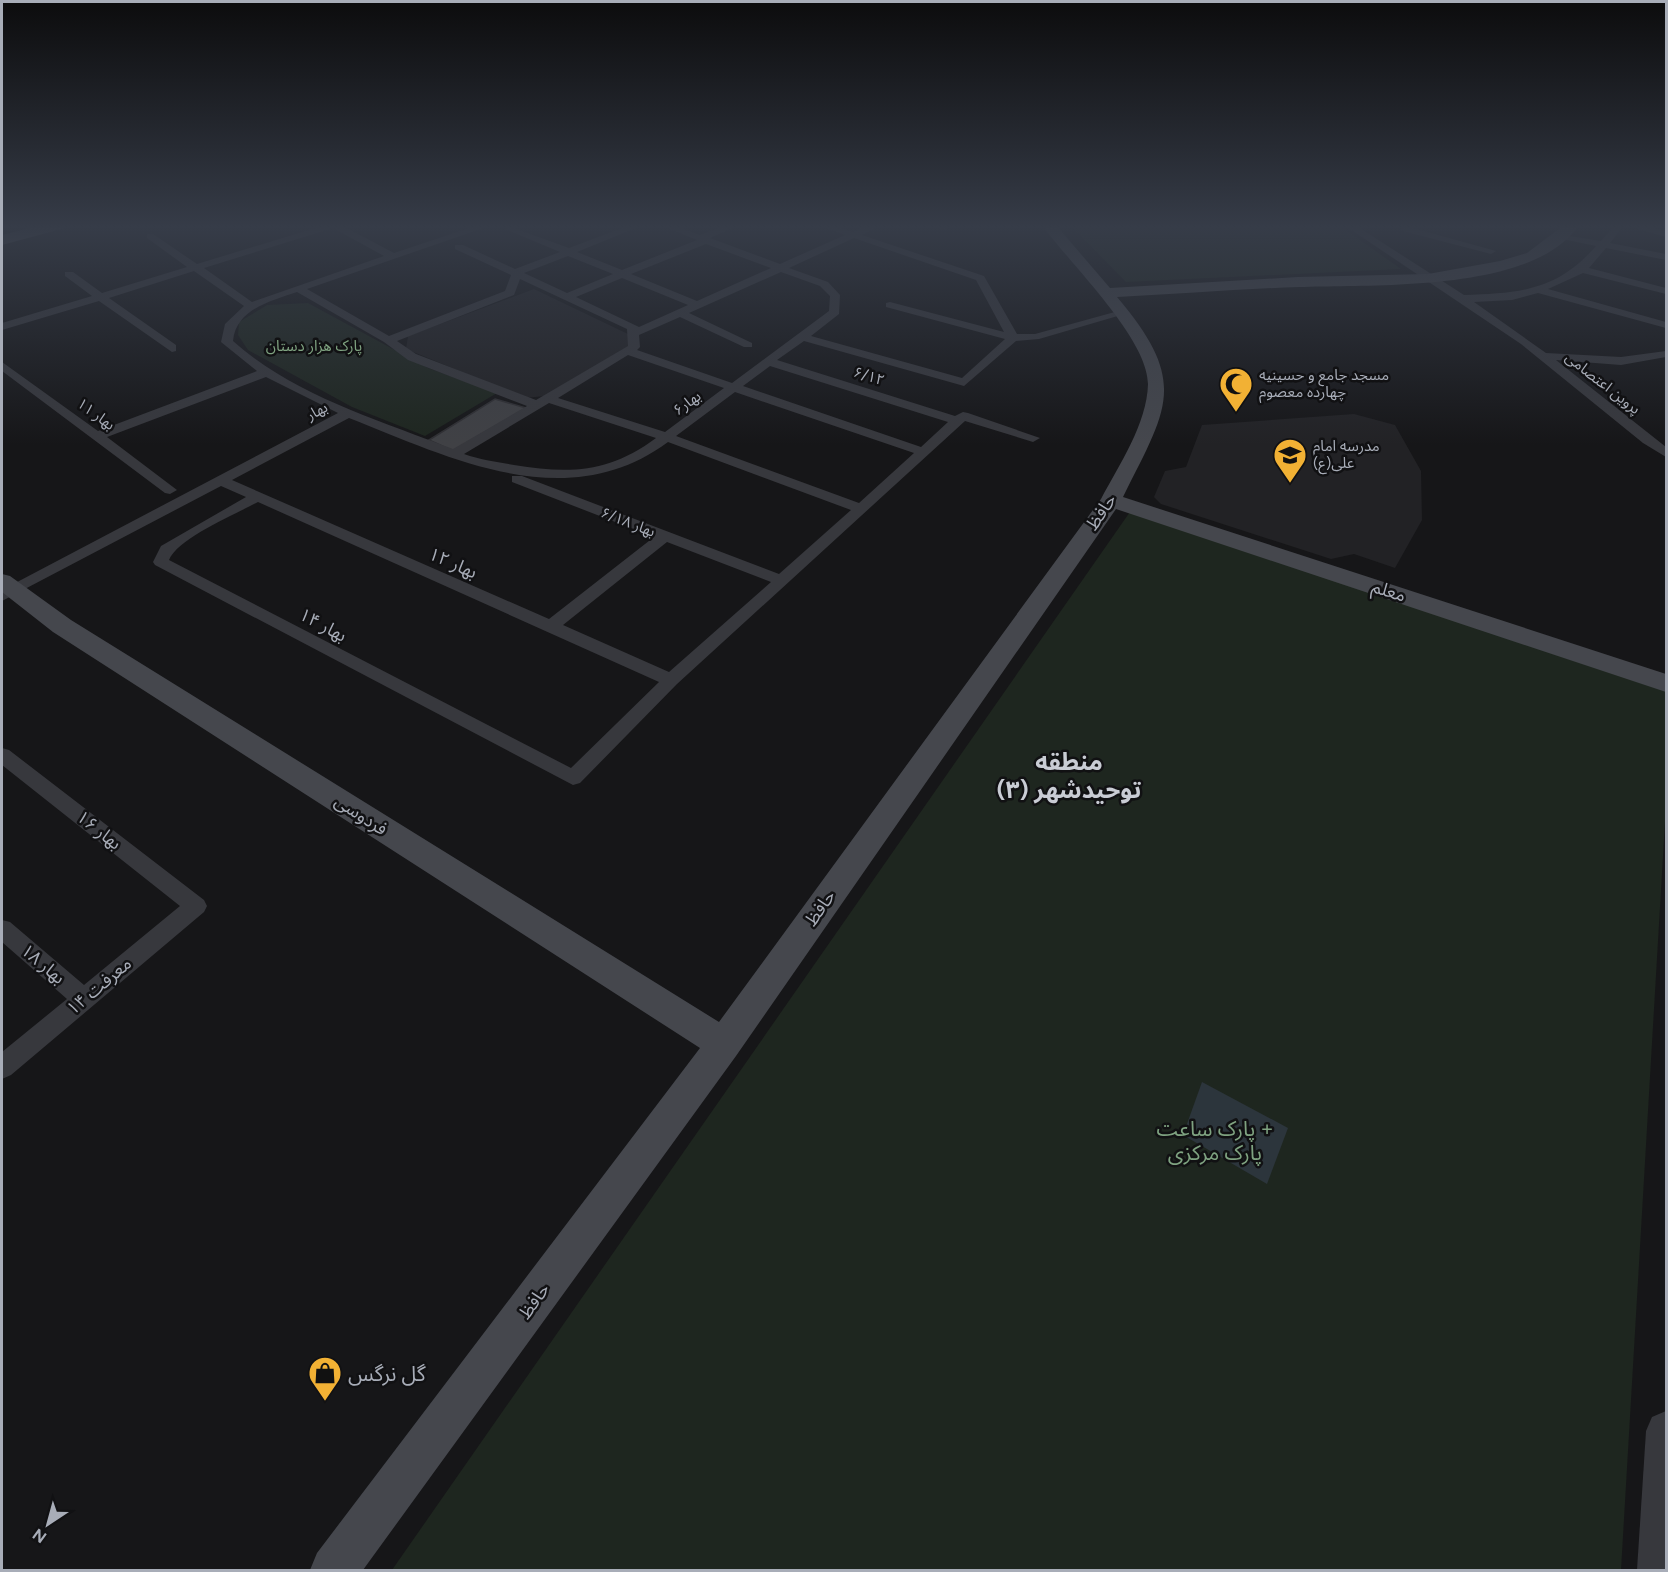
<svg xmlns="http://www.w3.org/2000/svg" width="1668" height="1572" viewBox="0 0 1668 1572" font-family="Figtree,'Noto Sans Arabic',sans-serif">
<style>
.built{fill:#222225}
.green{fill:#1e261f}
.water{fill:#2c353c}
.building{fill:#404145;stroke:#303034;stroke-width:1.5}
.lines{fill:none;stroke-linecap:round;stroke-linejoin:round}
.minor{fill:#37383d;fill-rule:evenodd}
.tertiary{fill:#37383d;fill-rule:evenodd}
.secondary{fill:#45474d;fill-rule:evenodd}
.primary{fill:#53555c;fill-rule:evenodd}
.labels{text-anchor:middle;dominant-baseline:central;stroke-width:5;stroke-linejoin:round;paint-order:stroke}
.far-park-label{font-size:15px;fill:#7fa381;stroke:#111113}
.far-poi-label{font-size:15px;fill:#a8adb8;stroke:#111113;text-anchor:start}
.far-street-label{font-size:15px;fill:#a8adb8;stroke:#111113}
.street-label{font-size:18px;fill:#a8adb8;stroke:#111113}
.near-park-label{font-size:21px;fill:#7fa381;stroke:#111113}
.near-poi-label{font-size:21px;fill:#a8adb8;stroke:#111113;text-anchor:start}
.district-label{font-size:24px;font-weight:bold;fill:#c9ccd4;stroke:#111113}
</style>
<rect width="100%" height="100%" fill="#161618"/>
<g class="built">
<path d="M 534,289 L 628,334 L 629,346 L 545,396 L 525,398 L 406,349 L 408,336 Z"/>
<path d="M 1354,414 L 1395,425 L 1421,471 L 1422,520 L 1395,568 L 1354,554 L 1331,559 L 1161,504 L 1154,497 L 1165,471 L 1186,467 L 1202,425 Z"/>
</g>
<g class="green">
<path d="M 1070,225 L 1339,225 L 1401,269 L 1126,282 Z"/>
<path d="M 308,303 L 428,368 L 497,393 L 425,436 L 352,407 L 248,350 L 238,335 L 239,322 L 267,305 Z"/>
<path d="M 1132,509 L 1666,680 L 1666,805 L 1621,1570 L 392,1570 Z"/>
</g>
<path class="water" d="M 1202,1082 L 1288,1128 L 1267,1184 L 1183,1135 Z"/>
<path class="building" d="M 495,399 L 526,408 L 453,451 L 429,440 Z"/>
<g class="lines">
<g class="minor">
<path d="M 325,225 L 341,225 L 394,253 L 478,225 L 492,225 L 307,289 L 389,336 L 505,291 L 511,275 L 455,249 L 455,245 L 463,245 L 515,269 L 560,252 L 505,229 L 505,225 L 569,248 L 630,225 L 643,225 L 577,252 L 622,270 L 697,240 L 660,225 L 673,225 L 700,235 L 726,225 L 739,225 L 710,238 L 780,264 L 845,235 L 819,225 L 833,225 L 853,232 L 868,225 L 881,225 L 862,235 L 984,276 L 1017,334 L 1035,334 L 1122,310 L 1128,313 L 1039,339 L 1016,341 L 964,386 L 804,341 L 777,360 L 955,416 L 963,412 L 968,413 L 1040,438 L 1033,442 L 965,421 L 677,684 L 580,783 L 573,785 L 155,565 L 153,562 L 161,546 L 246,497 L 221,486 L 2,601 L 2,590 L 338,413 L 266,377 L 107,437 L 177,490 L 170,494 L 165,493 L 2,371 L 2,362 L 98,431 L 257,371 L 221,342 L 225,324 L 244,306 L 194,271 L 109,298 L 176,345 L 176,351 L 172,352 L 99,301 L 2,330 L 2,323 L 92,296 L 65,276 L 65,272 L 73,272 L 102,293 L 187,267 L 147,238 L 147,234 L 153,234 L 197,264 ZM 333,228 L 384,256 L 252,302 L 204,268 ZM 854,238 L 976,280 L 1004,332 L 890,302 L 886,303 L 886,307 L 1005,339 L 962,378 L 811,336 L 839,314 L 840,295 L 828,282 L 789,268 ZM 706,244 L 771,268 L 697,301 L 631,274 ZM 568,256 L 613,274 L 567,293 L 524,273 ZM 781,272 L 820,286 L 830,296 L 829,311 L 732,383 L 637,350 L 640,347 L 639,335 L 680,317 L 744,347 L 752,347 L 752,343 L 689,313 ZM 622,278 L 688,305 L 639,327 L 576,297 ZM 520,279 L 627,329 L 628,346 L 536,400 L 416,354 L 397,341 L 514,295 ZM 297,292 L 384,342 L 408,360 L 527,406 L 453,449 C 378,420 293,395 233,341 C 236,309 271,301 297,292 ZM 628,355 L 724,388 L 665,432 L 558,398 ZM 770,366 L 948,422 L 921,447 L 743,386 ZM 735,392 L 914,453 L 859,503 L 676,436 ZM 549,403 L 656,438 C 609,473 570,474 514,465 C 497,462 481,460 464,454 ZM 349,418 C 451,458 567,517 668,442 L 851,510 L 779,574 L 522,476 L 512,476 L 512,482 L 654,537 L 549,619 L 232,480 ZM 258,502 L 659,682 L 571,768 L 169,560 C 178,538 236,514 258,502 ZM 667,542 L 771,582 L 669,672 L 563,625 Z"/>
<path d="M 932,225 L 948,225 L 950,227 L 945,230 Z"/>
<path d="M 1344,225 L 1355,225 L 1464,295 C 1519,293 1557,291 1596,246 L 1557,238 L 1557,234 L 1601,241 L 1615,225 L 1640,225 L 1666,231 L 1666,237 L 1624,225 L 1610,243 L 1666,254 L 1666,260 L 1606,248 L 1589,268 L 1666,288 L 1666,294 L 1583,273 L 1548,289 L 1666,322 L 1666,328 L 1538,293 L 1512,300 L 1474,302 L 1546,353 L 1621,357 L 1666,351 L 1666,357 L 1621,365 L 1556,360 L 1666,447 L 1666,457 L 1643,443 L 1521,344 Z"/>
<path d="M 1405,225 L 1416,225 L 1413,228 L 1496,251 L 1491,254 L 1403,231 L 1401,229 Z"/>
<path d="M 2,748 L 9,750 L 204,900 L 207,906 L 204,912 L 11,1075 L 2,1079 L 2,1052 L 67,999 L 2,942 L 2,920 L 10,922 L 84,985 L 180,906 L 2,765 Z"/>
</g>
<path class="tertiary" d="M 1666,1411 L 1666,1570 L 1637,1570 L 1646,1431 L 1652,1417 Z"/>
<path class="secondary" d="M 1042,225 L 1056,225 L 1110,288 L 1298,277 L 1428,274 L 1500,261 L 1527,253 L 1564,225 L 1579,225 C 1534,293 1372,284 1299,287 C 1238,289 1178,294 1117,297 C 1189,382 1168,407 1123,497 L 1666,674 L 1666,692 L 1116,509 L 736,1056 L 363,1570 L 310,1570 L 317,1553 L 700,1048 L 53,632 L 2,592 L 2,574 L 10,576 L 71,620 L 719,1022 L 1101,499 C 1119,465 1147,424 1148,384 C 1148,338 1069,263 1042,225 Z"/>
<path class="primary" d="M 42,225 L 67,225 L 65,228 L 2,245 L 2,235 Z"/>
</g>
<linearGradient id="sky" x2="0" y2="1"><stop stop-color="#0c0c0d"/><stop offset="0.51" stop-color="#363c48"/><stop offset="1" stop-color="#363c48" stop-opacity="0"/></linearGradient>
<rect width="1668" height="445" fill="url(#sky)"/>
<defs>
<g id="mosque-pin" transform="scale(1.725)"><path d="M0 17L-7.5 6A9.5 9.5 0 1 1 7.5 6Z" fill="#f2b134" stroke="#111113"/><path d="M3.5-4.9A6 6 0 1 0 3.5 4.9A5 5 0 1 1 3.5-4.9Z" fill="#111"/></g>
<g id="school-pin" transform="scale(1.725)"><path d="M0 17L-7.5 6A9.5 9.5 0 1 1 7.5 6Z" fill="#f2b134" stroke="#111113"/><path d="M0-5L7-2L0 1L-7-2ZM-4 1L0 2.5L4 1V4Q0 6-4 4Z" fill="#111"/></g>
<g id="shop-pin" transform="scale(1.725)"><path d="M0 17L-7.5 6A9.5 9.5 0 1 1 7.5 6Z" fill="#f2b134" stroke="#111113"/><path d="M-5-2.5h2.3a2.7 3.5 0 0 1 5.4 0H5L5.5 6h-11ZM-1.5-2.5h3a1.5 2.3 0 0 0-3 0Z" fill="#111"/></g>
</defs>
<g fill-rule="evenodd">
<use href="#mosque-pin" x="1236" y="384"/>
<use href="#school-pin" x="1290" y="455"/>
<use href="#shop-pin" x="325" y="1373"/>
</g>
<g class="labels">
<g class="far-park-label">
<text x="314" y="346">پارک هزار دستان</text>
</g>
<g class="far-poi-label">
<text x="1259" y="375">مسجد جامع و حسینیه<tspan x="1259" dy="17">چهارده معصوم</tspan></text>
<text x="1313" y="446">مدرسه امام<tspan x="1313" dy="17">علی(ع)</tspan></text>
</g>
<g class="far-street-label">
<text transform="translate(869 376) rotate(17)">۶/۱۲</text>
<text transform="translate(1603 383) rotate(38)">پروین اعتصامی</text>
<text transform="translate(687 403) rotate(-36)">بهار۶</text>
<text transform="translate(317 411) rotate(-28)">بهار</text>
<text transform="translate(96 414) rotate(36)">بهار ۱۱</text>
<text transform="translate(628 522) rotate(21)">بهار ۶/۱۸</text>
</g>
<g class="street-label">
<text transform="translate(1101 512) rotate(-56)">حافظ</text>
<text transform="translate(453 563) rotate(24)">بهار ۱۲</text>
<text transform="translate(1389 591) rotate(18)">معلم</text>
<text transform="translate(323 625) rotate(28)">بهار ۱۴</text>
<text transform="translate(361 815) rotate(33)">فردوسی</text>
<text transform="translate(99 830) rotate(38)">بهار ۱۶</text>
<text transform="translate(820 908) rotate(-55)">حافظ</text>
<text transform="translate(43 964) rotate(40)">بهار ۱۸</text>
<text transform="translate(99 986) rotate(-40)">معرفت ۱۴</text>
<text transform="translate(534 1301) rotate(-54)">حافظ</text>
</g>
<g class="near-park-label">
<text x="1215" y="1128">پارک ساعت +<tspan x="1215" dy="24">پارک مرکزی</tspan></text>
</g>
<g class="near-poi-label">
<text x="348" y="1373">گل نرگس</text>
</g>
<g class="district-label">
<text x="1069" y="761">منطقه<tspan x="1069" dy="28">توحیدشهر (۳)</tspan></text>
</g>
</g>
<rect width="1668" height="1572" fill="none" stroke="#a8adb8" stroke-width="6"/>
<g transform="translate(48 1524) rotate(216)" stroke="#111113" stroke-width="4.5" paint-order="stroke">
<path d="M0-4.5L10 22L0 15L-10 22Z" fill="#a8adb8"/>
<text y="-9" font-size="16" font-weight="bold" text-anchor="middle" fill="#a8adb8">N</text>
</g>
</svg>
